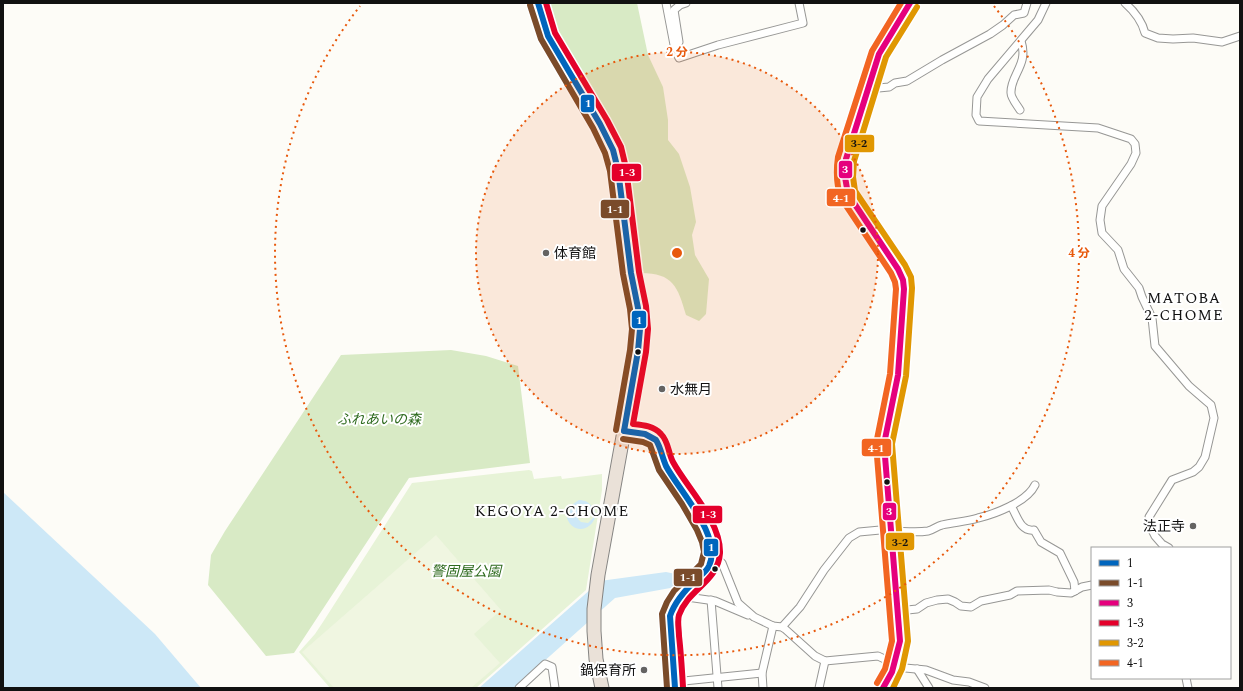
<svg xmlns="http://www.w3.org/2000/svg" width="1243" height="691" viewBox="0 0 1243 691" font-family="Spectral,'Noto Sans JP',serif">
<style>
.green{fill:#e7f3d7}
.forest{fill:#d8eac5}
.pitch{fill:#f0f6e1}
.water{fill:#cde8f7;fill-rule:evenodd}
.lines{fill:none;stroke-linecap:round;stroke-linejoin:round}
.street-casing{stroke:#979795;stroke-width:9}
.secondary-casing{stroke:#8e8d8b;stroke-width:12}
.highway-casing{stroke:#858482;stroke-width:15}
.street{stroke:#fffffe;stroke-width:7}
.secondary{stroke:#f6f4eb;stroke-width:10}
.highway{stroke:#eae1d8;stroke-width:13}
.bus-1-casing{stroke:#fff;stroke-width:9}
.bus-2-casing{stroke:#fff;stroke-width:9}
.bus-3-casing{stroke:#fff;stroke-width:9}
.bus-4-casing{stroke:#fff;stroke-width:9}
.bus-5-casing{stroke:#fff;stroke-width:9}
.bus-6-casing{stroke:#fff;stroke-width:9}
.bus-1{stroke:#0065bd;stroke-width:6}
.bus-2{stroke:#7a4b2a;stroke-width:6}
.bus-3{stroke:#e5007d;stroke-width:6}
.bus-4{stroke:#e4002b;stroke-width:6}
.bus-5{stroke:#e09702;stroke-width:6}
.bus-6{stroke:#f26522;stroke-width:6}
.ring{fill:none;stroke:#e8590c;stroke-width:2;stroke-dasharray:2 4}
.bus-dot{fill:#111;stroke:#fff;stroke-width:1.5}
.poi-dot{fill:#646362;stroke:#fff;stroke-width:1.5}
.labels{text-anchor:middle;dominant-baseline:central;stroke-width:4;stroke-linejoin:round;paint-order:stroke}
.poi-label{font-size:14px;fill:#111;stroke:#fff;text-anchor:start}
.park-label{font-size:14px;font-style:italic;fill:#2f6b1f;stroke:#fff}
.neighbourhood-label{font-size:15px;letter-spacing:1px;fill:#111;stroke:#fff}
.centre{fill:#e8590c;stroke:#fff;stroke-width:2}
.ring-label{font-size:12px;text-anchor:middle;font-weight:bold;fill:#e8590c;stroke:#fff;stroke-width:4;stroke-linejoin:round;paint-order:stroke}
.line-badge{stroke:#fff;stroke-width:1.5}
.badge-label{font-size:11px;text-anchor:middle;font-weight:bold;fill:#fff}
.pale-badge-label{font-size:11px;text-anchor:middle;font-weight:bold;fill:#111}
</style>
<rect width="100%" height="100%" fill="#fdfcf7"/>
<path class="green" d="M 529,470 L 532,471 L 534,479 L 561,476 L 562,479 L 602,474 L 602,490 L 586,590 L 476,688 L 330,688 L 299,652 L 315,634 L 323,622 L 412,483 Z"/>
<g class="forest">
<path d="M 547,3 L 637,3 L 648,55 L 663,87 L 668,120 L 668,140 L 679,154 L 690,187 L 696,222 L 692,235 L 695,255 L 709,279 L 706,314 L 699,321 L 686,315 C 678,287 673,273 641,273 L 636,246 L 629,169 L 622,147 L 559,37 L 552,20 Z"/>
<path d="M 451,350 L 486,356 L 518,366 L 530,463 L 409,478 L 294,653 L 266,656 L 208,585 L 211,555 L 225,531 L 341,355 Z"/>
</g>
<path class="pitch" d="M 436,535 L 501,610 L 474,634 L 500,663 L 471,688 L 334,688 L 302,652 Z"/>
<g class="water">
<path d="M 3,492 L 155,634 L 201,688 L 3,688 Z"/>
<path d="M 579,500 C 588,500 593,506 596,514 C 593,531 573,535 567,518 L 573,504 ZM 584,510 L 589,510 L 593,514 L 593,518 L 588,523 L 581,522 L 578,519 L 580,512 Z"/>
<path d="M 666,572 L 685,576 L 676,587 L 615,598 L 514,688 L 479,688 L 600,581 Z"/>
</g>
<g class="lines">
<g class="street-casing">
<g id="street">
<path d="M 666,3 L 675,50 L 679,58 L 718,45 L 803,23 L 799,3"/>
<path d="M 1046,3 L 1038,20 L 988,79 L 977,97 L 976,115 L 979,121 L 1098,128 L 1131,139 L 1135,144 L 1136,153 L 1131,164 L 1102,206 L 1100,220 L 1102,233 L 1118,250 L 1124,269 L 1139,288 L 1142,297 L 1152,318 L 1155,346 L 1189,386 L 1211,405 L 1214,418 L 1205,457 L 1199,467 L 1193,472 L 1172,480 L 1149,517 L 1150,526 L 1155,536 L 1162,544 L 1169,548"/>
<path d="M 1125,3 C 1134,11 1142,21 1145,33 L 1158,38 L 1173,39 L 1193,38 L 1222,42 L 1240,36"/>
<path d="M 675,50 L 679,42 L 674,10 L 680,5 L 686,3"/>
<path d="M 868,89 L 889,87 L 895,83 L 907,81 L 942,60 L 990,34 L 1003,25 L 1014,15 L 1024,13 L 1027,3"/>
<path d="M 1020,110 C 1017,105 1011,98 1011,93 C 1010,75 1029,65 1021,41"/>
<path d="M 1011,506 C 1017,515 1020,532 1034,530 L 1041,542 L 1060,553 L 1074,582 L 1075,591"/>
<path d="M 891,531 C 903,531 915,533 928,531 C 933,530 937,526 942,525 C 953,522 966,522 978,518 C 995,514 1027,502 1035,485"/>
<path d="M 712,554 L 722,563 L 738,603 L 754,617 L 773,626 L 782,627 L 785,629 L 815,656 L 825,661 L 878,656 L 895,664"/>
<path d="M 680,596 L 715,601 L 748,615"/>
<path d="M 711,600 L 718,688"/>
<path d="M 898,611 L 917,609 L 926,603 L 937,600 L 948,599 L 955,602 L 961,606 L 971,607 L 981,601 L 1010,595 L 1017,591 L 1049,590 L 1057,592 L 1071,593 L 1082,587 L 1092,585"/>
<path d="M 782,627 L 800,607 L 824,570 L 849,538 L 859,532 L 891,529"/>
<path d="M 895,667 L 926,670 L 953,680 L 969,682 L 985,688"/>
<path d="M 917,669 L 929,688"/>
<path d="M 1186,678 L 1188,688"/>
<path d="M 674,682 L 762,673"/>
<path d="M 519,688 L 545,664 L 552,667 L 555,688"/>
<path d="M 763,688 L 762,673 L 773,626"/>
<path d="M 819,688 L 825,661"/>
</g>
</g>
<g class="secondary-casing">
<path id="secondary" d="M 538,3 L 548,36 L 600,124 L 613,150 L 618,170 L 631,273 L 638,308 L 640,329 L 638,351 L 624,431 C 634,433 649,432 656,440 C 661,447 662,458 666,466 C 679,488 721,536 710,563 C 708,570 702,575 697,579 C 685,591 675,600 670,616 L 675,688"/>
</g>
<g class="highway-casing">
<g id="highway">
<path d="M 602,688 L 596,659 L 594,631 L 594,609 L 598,575 L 624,431"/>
<path d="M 883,688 C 894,675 897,658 900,641 L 884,444 L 898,375 L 904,289 L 903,280 L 898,269 L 848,194 C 844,182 844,172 846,159 L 879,54 L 910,3"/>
</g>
</g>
<use href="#street" class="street"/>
<use href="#secondary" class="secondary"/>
<use href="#highway" class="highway"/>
<g class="bus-1-casing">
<g id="bus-1">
<path d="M 538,3 L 548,36 L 600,124 L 613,150 L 618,170 L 631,273 L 638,308 L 640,329 L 638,351 L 624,431"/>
<path d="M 624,431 L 645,434 L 656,440 C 661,448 662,457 666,466 C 679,491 723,536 709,566 C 706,572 701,575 697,579 C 685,590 675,601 670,616 L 675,688"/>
</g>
</g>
<g class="bus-2-casing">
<g id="bus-2">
<path d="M 530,5 L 541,39 L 593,128 L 605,153 L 610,171 L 623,274 L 630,309 L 632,329 L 630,350 L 616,430"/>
<path d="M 623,439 L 643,442 L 650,445 L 659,470 L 682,504 L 697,530 L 702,542 L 704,552 L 701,564 L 674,591 L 667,602 L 662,614 L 667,688"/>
</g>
</g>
<g class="bus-3-casing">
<path id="bus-3" d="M 883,688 L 892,672 L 900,641 L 884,444 L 898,375 L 904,289 L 903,280 L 898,269 L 848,194 L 845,177 L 846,159 L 879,54 L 910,3"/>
</g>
<g class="bus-4-casing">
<path id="bus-4" d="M 546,3 L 555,33 L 607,120 L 621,147 L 626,168 L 639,272 L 646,306 L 648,329 L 646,352 L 633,424 C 643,425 654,426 661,434 C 669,442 668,453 673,462 C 687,488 721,521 720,553 C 718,582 688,589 679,615 C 677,621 679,629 679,636 C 681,653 682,670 683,687"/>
</g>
<g class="bus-5-casing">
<path id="bus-5" d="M 893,688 L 902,669 L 908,641 L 892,444 L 906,376 L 912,288 L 911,277 L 905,265 L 855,191 L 853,177 L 854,161 L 886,57 L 917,7"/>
</g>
<g class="bus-6-casing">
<path id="bus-6" d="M 877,683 L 885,669 L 892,641 L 876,444 L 890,374 L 896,289 L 895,282 L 891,273 L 841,198 C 836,184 836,171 838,157 L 872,51 L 901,3"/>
</g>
<use href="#bus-1" class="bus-1"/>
<use href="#bus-2" class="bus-2"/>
<use href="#bus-3" class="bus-3"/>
<use href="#bus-4" class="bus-4"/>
<use href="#bus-5" class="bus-5"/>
<use href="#bus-6" class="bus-6"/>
</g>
<circle cx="677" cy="253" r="201" fill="#e8590c" fill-opacity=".12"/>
<g class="ring">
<circle cx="677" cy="253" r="201"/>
<path d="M994 6A402 402 0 1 1 360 6"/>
</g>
<g class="bus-dot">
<circle cx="863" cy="230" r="3.5"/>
<circle cx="638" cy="352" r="3.5"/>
<circle cx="887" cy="482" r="3.5"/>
<circle cx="715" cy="569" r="3.5"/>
</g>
<g class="poi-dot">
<circle cx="546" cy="253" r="4"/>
<circle cx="662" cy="389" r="4"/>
<circle cx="1193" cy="526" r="4"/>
<circle cx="644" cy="670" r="4"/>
</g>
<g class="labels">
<g class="poi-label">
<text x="554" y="253">体育館</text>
<text x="670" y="389">水無月</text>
<text x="1185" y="526" text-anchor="end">法正寺</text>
<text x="636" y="670" text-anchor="end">鍋保育所</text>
</g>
<g class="park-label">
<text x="379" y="419">ふれあいの森</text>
<text x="466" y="571">警固屋公園</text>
</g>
<g class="neighbourhood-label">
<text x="1184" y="298">MATOBA<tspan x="1184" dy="17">2-CHOME</tspan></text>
<text x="552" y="511">KEGOYA 2-CHOME</text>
</g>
</g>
<circle cx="677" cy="253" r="6" class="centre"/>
<g class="ring-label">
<text x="677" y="56">2 分</text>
<text x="1079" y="257">4 分</text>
</g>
<g class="line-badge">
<rect x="580" y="94" width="15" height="19" rx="4" fill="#0065bd"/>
<rect x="844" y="134" width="31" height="19" rx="4" fill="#e09702"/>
<rect x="838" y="160" width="15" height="19" rx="4" fill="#e5007d"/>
<rect x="611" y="163" width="31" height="19" rx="4" fill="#e4002b"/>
<rect x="826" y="188" width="30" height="19" rx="4" fill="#f26522"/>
<rect x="600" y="199" width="30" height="20" rx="4" fill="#7a4b2a"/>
<rect x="631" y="310" width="16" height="19" rx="4" fill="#0065bd"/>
<rect x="861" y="438" width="31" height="19" rx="4" fill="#f26522"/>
<rect x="882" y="502" width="15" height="19" rx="4" fill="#e5007d"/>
<rect x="692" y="505" width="31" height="19" rx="4" fill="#e4002b"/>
<rect x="885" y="532" width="30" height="19" rx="4" fill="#e09702"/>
<rect x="703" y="538" width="16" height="19" rx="4" fill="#0065bd"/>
<rect x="673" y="568" width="30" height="19" rx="4" fill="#7a4b2a"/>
</g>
<g class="badge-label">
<text x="588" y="107">1</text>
<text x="845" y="173">3</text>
<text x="627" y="176">1-3</text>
<text x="841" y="202">4-1</text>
<text x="615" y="213">1-1</text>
<text x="639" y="324">1</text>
<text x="876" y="452">4-1</text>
<text x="889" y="515">3</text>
<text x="708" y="518">1-3</text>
<text x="711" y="551">1</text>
<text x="688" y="581">1-1</text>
</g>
<g class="pale-badge-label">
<text x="859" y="147">3-2</text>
<text x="900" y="546">3-2</text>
</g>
<rect width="1243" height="691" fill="none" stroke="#111111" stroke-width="8"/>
<rect x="1091" y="547" width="140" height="132" fill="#ffffff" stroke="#a0a0a0"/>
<rect x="1099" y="560" width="20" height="6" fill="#0065bd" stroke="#a0a0a0"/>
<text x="1127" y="567" font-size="12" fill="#111111">1</text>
<rect x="1099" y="580" width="20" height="6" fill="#7a4b2a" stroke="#a0a0a0"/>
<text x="1127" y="587" font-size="12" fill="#111111">1-1</text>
<rect x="1099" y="600" width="20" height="6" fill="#e5007d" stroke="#a0a0a0"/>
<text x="1127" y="607" font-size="12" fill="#111111">3</text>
<rect x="1099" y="620" width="20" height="6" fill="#e4002b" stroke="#a0a0a0"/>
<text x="1127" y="627" font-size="12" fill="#111111">1-3</text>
<rect x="1099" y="640" width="20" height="6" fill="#e09702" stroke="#a0a0a0"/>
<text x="1127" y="647" font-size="12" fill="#111111">3-2</text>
<rect x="1099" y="660" width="20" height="6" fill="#f26522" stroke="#a0a0a0"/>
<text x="1127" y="667" font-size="12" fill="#111111">4-1</text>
</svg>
